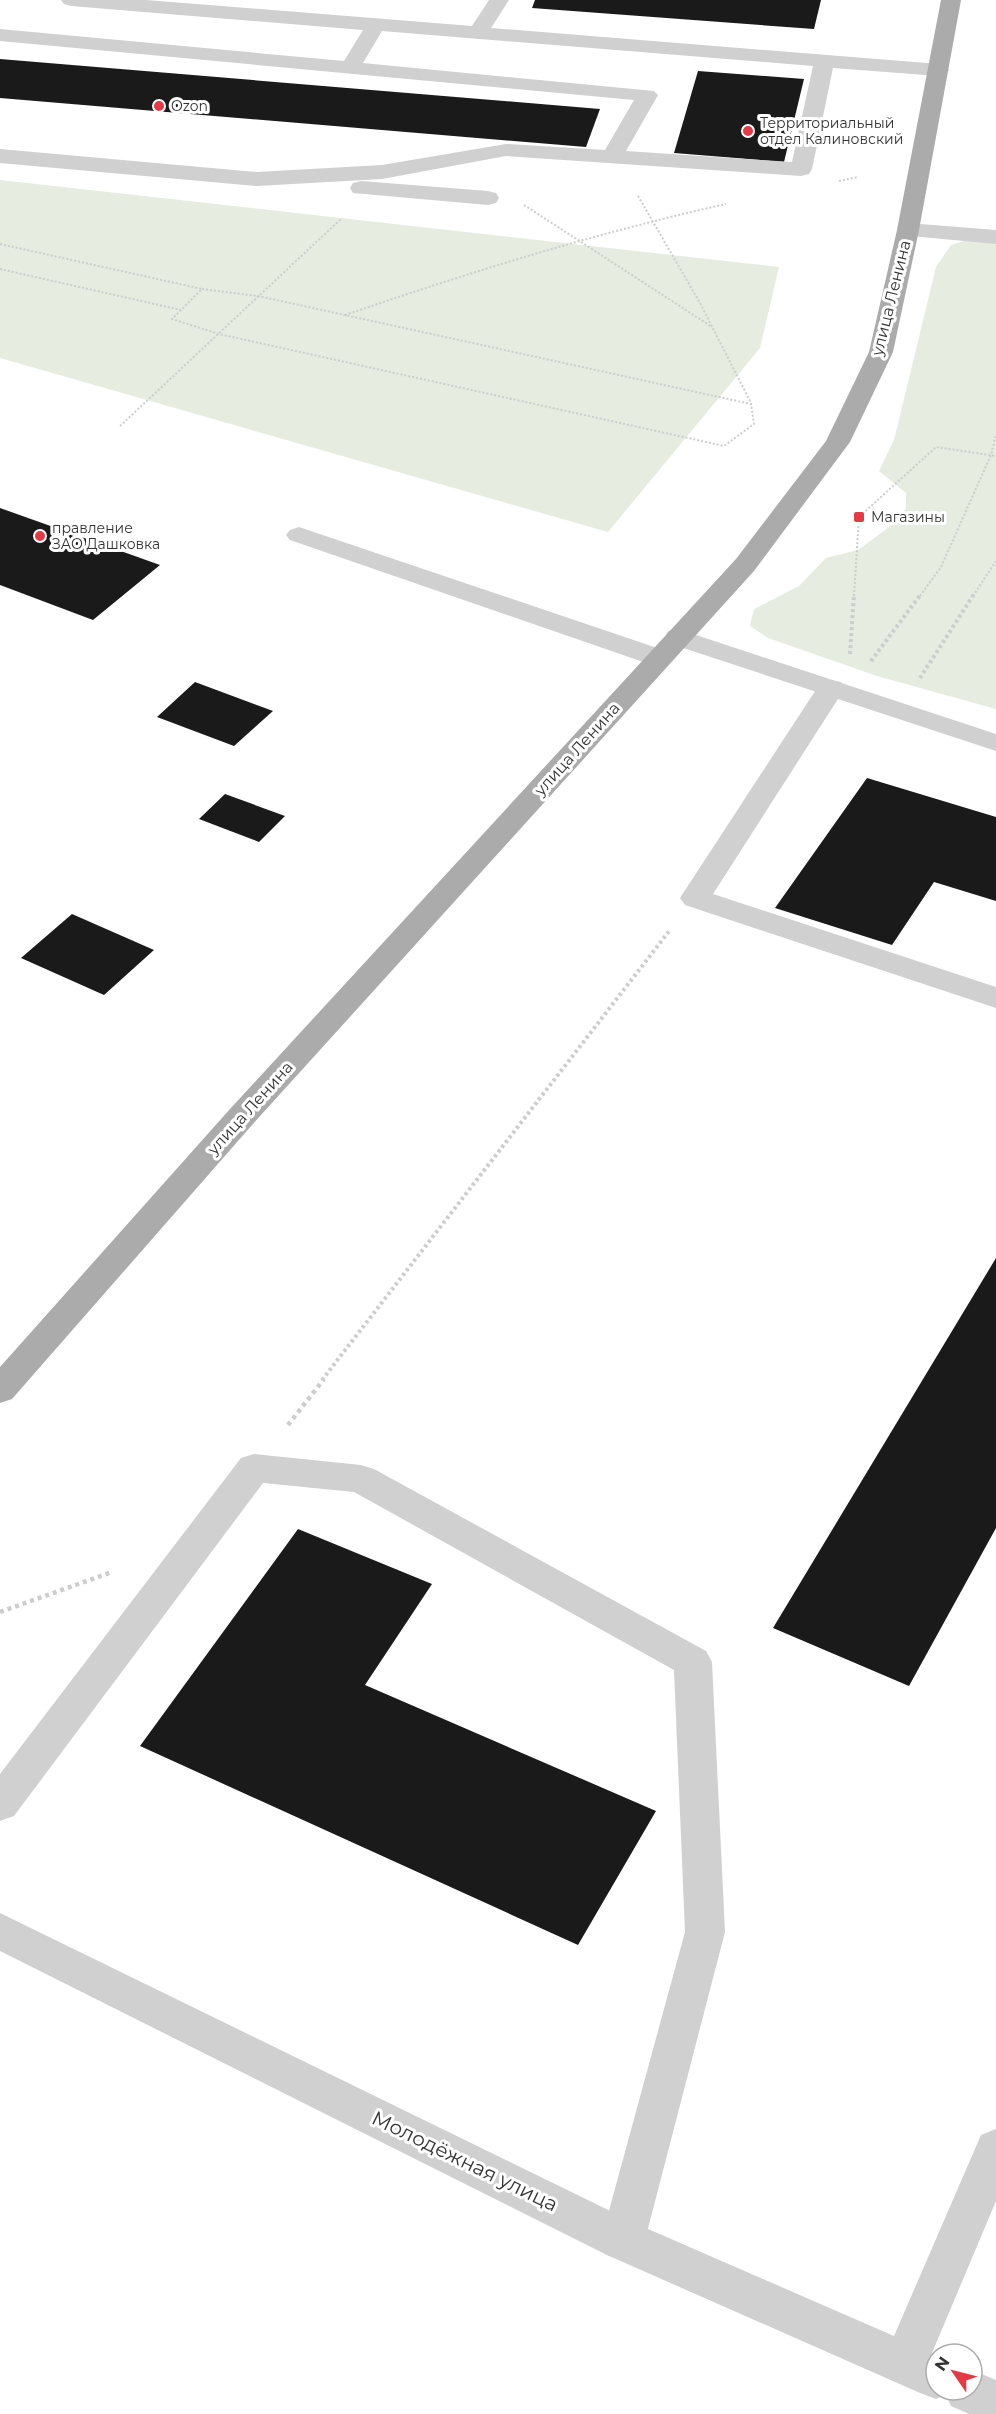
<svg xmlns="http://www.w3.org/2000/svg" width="996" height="2414" viewBox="0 0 996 2414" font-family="Montserrat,sans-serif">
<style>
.green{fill:#e6ecdf}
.building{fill:#1a1a1a}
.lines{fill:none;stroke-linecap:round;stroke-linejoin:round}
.path-far2{stroke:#cdcdcd;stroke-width:2;stroke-dasharray:2 2;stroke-linecap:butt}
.path-far1{stroke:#cdcdcd;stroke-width:4;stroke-dasharray:3 3;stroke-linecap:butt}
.path{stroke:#cdcdcd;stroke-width:4.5;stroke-dasharray:4 4;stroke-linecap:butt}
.lane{fill:#d0d0d0;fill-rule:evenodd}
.street{fill:#d0d0d0;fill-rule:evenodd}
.primary{fill:#ababab;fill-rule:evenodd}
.poi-dot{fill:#e63946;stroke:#fff;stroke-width:2}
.labels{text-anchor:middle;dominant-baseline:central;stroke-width:6;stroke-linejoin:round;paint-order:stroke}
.far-poi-label{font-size:14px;fill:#333;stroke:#fff;text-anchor:start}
.street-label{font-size:16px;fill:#333;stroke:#fff}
.near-street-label{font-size:20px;fill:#333;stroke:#fff}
</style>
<rect width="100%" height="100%" fill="#fff"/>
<g class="green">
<path d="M 0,180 L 779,267 L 760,348 L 608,532 L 0,358 Z"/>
<path d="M 967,240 L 996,244 L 996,709 L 877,676 L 768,638 L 750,626 L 754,609 L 799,586 L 826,558 L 858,550 L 896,522 L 906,508 L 906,493 L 879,471 L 894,440 L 936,267 L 951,245 Z"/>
</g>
<g class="building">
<path d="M 535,0 L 821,0 L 814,29 L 532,8 Z"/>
<path d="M 0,59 L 600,109 L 586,147 L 0,98 Z"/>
<path d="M 698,71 L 804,79 L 784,162 L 674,153 Z"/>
<path d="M 0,508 L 160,565 L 93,620 L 0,585 Z"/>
<path d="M 195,682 L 273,711 L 234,746 L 157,717 Z"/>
<path d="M 867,778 L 996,817 L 996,901 L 934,882 L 892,945 L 775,908 Z"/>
<path d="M 225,794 L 285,816 L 259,842 L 199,819 Z"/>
<path d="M 72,914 L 154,950 L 104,995 L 21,958 Z"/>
<path d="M 996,1258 L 996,1528 L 909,1686 L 773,1628 Z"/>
<path d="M 298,1529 L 432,1584 L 365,1685 L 656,1811 L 578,1945 L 140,1746 Z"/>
</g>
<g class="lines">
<g class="path-far2">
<path d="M 839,181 L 858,177"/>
<path d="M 638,196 L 700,303 L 751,403"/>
<path d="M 524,205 L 712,327"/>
<path d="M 0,244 L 202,289"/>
<path d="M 0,269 L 181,310"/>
<path d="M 202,289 L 258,296 L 751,404 L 754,424 L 724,446 L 219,334 L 172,319 Z"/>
<path d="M 345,315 C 471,272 596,233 726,204"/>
<path d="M 120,426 L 342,218"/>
<path d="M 854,596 L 859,517 L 936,447 L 996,456"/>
<path d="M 920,596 L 941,567 L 991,455 L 996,435"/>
<path d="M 973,596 L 996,561"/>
</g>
<g class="path-far1">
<path d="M 850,654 L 854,594"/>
<path d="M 871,661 L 921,594"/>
<path d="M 920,678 L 974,594"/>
<path d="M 322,1380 L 670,930"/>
</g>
<g class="path">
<path d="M 288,1425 L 324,1379"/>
<path d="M 0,1612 L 112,1572"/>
</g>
<g class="lane">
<path d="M 61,0 L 146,0 L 472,26 L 489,0 L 509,0 L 491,28 L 939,64 L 946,66 L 949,70 L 946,74 L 939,76 L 833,68 L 812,169 L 809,174 L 801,176 L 506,156 L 382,179 L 257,186 L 0,163 L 0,149 L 257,172 L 382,165 L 506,144 L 605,150 L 634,100 L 0,41 L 0,29 L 344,61 L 363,30 L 71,6 L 64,4 ZM 382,31 L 813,66 L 792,162 L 626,151 L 658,95 L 654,91 L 363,63 Z"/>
<path d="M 361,181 L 488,191 L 496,193 L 499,198 L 496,203 L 488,205 L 353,193 L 350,188 L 353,183 Z"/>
<path d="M 299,527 L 669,652 L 673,658 L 669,664 L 659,666 L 649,664 L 290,540 L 286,535 L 290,530 Z"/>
<path d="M 831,680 L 841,682 L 845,688 L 713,894 L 996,987 L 996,1008 L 685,905 L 680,898 L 821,682 Z"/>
<path d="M 254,1454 L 361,1465 L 374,1469 L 706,1651 L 712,1662 L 725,1932 L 645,2240 L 639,2255 L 623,2261 L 607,2255 L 601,2240 L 685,1932 L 674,1670 L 354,1492 L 263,1483 L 14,1816 L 0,1821 L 0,1774 L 241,1458 Z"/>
</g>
<g class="street">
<path d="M 908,223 L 996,230 L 996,244 L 900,235 L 897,230 L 900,225 Z"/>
<path d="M 678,629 L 996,734 L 996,751 L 668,643 L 665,637 L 668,631 Z"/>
<path d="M 0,1913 L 639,2225 L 894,2336 L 981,2135 L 996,2129 L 996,2201 L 932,2353 L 936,2354 L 936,2390 L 972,2390 L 972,2370 L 996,2380 L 996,2414 L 969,2414 L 951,2406 L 946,2395 L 936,2399 L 920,2393 L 607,2255 L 0,1951 Z"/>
</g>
<path class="primary" d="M 941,0 L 961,0 L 919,230 L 893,352 L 850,442 L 754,571 L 252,1125 L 12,1399 L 0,1403 L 0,1367 L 230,1109 L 736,559 L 826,441 L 869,352 L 897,230 Z"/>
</g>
<g class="poi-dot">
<circle cx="159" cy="106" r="6"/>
<circle cx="748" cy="131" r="6"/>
<rect x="853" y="511" width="12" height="12" rx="3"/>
<circle cx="40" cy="536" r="6"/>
</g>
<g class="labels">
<g class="far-poi-label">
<text x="171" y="106">Ozon</text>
<text x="760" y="123">Территориальный<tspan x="760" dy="16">отдел Калиновский</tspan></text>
<text x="871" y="517">Магазины</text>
<text x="52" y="528">правление<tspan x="52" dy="16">ЗАО Дашковка</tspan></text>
</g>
<g class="street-label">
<text transform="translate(891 298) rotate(-76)">улица Ленина</text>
<text transform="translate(577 749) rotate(-48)">улица Ленина</text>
<text transform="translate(250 1108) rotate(-48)">улица Ленина</text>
</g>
<g class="near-street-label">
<text transform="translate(465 2161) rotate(26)">Молодёжная улица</text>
</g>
</g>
<g transform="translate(954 2372) rotate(305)"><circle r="28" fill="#ffffff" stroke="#adadad" stroke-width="1.5"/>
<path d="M0-4.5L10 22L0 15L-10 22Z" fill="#e63946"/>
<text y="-9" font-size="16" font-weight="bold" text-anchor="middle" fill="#333333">N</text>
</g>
</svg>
